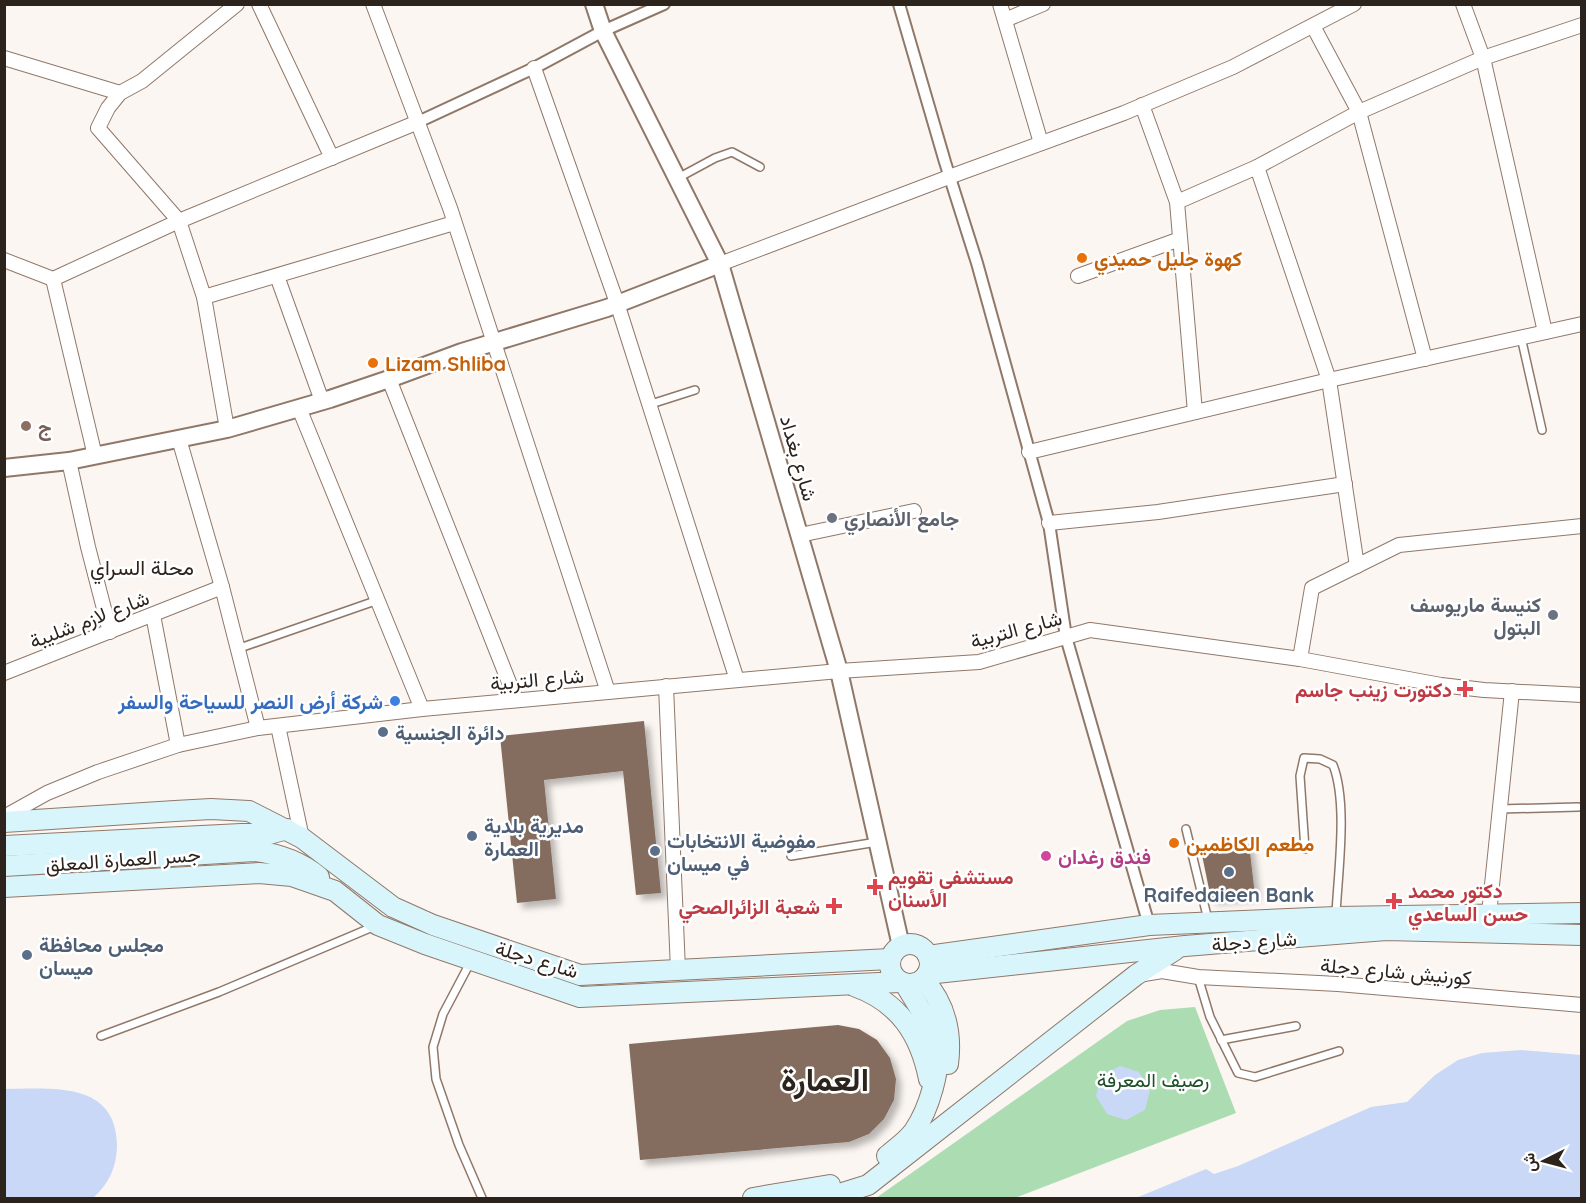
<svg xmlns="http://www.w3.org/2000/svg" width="1586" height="1203" viewBox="0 0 1586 1203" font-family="Quicksand,Vazirmatn,sans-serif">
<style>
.green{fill:#acdcb2}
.water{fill:#c9d8f6}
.building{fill:#846d5e;filter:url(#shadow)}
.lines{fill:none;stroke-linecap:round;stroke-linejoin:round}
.service-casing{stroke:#907869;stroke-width:10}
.pedestrian-casing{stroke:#907869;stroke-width:14}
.minor-casing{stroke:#907869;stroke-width:16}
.tertiary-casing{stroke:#907869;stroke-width:20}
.secondary-casing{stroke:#907869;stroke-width:22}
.service{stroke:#fff;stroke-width:7}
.pedestrian{stroke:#fff;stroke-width:10}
.minor{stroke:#fff;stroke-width:14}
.tertiary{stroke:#fff;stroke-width:16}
.secondary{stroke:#d9f5fc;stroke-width:20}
.food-dot{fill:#e8710a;stroke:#fff;stroke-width:2}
.education-dot{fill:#8d6e63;stroke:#fff;stroke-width:2}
.worship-dot{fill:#6b7280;stroke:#fff;stroke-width:2}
.health-dot{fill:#e0444e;stroke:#fff;stroke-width:2}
.shop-dot{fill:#3f7fe0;stroke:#fff;stroke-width:2}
.service-dot{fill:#5c6f8a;stroke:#fff;stroke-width:2}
.hotel-dot{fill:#d1479c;stroke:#fff;stroke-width:2}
.labels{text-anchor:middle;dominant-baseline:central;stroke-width:5;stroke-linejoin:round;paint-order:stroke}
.food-label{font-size:20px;font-weight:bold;fill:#c56008;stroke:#fff;text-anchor:start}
.education-label{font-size:20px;font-weight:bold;fill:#785e54;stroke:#fff;text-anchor:start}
.street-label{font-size:20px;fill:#2d231d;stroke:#fff}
.worship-label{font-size:20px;font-weight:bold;fill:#5b616d;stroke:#fff;text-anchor:start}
.health-label{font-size:20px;font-weight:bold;fill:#be3a42;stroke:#fff;text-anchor:end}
.shop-label{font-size:20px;font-weight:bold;fill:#366cbe;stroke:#fff;text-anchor:end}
.service-label{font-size:20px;font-weight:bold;fill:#4e5e75;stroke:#fff;text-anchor:start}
.hotel-label{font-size:20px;font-weight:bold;fill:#b23c85;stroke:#fff;text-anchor:start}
.park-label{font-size:20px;fill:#1d5029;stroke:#fff}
.neighbourhood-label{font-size:21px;fill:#2d231d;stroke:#fff}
.town-label{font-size:32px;font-weight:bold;fill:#2d231d;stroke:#fff}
</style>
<defs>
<filter id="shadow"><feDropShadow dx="5.5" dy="5.5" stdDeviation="3" flood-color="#0004"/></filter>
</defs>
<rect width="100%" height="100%" fill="#fbf6f2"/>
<path class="green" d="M 1195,1007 L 1236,1113 L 1015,1198 L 876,1198 L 1127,1021 L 1160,1010 Z"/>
<g class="water">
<path d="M 1521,1050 L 1581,1055 L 1581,1198 L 1136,1198 L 1206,1169 L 1214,1174 L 1238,1166 L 1371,1107 L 1407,1102 L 1435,1075 L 1458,1060 L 1482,1053 Z"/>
<path d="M 1120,1066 L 1139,1072 L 1150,1090 L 1145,1110 L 1126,1120 L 1107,1114 L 1096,1096 L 1101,1076 Z"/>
<path d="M 5,1089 C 50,1089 116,1080 117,1145 C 117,1166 109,1184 93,1198 L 5,1198 Z"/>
</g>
<g class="building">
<path d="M 644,721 L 661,893 L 636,895 L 623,771 L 544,780 L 556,899 L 517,903 L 500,736 Z"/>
<path d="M 1249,844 L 1255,895 L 1211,899 L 1201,850 Z"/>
<path d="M 838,1025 L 859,1029 L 877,1040 L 890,1058 L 896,1079 L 894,1100 L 884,1119 L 869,1134 L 849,1142 L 640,1160 L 629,1044 Z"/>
</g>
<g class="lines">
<g class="service-casing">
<g id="service">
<path d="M 678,178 L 715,158 L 732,152 L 760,167"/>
<path d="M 1521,337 L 1542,430"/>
<path d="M 648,405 L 695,390"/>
<path d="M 237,649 L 378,600"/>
<path d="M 1500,809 L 1578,807"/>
<path d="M 1186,829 L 1208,920"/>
<path d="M 1305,849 L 1300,776 L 1304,758 L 1320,759 L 1333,765 C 1348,803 1338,872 1336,914"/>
<path d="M 791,856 L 877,842"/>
<path d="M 471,961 L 443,1014 L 433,1047 L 436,1079 L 459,1145 L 482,1198"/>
<path d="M 1198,977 L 1210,1017 L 1238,1073 L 1255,1077 L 1339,1051"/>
<path d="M 101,1036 L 219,992 L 375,926"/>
<path d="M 1221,1040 L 1296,1026"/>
</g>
</g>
<g class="pedestrian-casing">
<g id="pedestrian">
<path d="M 899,4 L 945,162 L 977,263 L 1049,523 L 1066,637 L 1149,925"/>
<path d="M 418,122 L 534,68 L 603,31 L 664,4"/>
</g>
</g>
<g class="minor-casing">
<g id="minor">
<path d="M 259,4 L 332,158"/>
<path d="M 373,4 L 450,208 L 608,692"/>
<path d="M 1000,4 L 1041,143"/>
<path d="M 1463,4 L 1483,58 L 1545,332"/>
<path d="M 1005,20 L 1043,4"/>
<path d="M 1313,26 L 1359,112 L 1425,359"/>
<path d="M 4,58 L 120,93"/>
<path d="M 534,68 L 617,303 L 737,680"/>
<path d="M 1142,105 L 1177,202 L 1195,412"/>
<path d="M 1257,167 L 1329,380 L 1357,566"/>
<path d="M 1177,202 L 1257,167 L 1359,112 L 1483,58 L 1582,25"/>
<path d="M 4,260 L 53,279 L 179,221 L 418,122"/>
<path d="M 720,264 L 949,177 L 1124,113 L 1233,67 L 1354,4"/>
<path d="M 277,276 L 322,401"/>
<path d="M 1078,276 L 1180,239"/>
<path d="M 53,279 L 95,456"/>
<path d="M 204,297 L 454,223"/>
<path d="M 389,379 L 516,700"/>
<path d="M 299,408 L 422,709"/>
<path d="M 227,429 L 204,297 L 179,221 L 98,128 L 108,108 L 120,93 L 142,81 L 237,4"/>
<path d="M 179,439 L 222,587 L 258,728"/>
<path d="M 1029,452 L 1329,380 L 1582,324"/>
<path d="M 69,461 L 88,547 L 110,632"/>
<path d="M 1049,523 L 1158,512 L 1345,484"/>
<path d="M 800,535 L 914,511"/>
<path d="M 153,615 L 178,745"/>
<path d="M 1300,659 L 1312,588 L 1399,545 L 1582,526"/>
<path d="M 4,673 L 222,587"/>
<path d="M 666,686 L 678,970"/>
<path d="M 278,726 L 302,838"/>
<path d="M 4,817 L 47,793 L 98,772 L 178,745 L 258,728 L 422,709 L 839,671 L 979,662 L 1090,630 L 1300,659 L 1441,685 L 1484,690 L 1582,695"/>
<path d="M 1489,914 L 1512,691"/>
<path d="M 1144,974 L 1162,971 L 1198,977 L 1338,984 L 1582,1005"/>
</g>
</g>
<g class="tertiary-casing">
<g id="tertiary">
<path d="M 594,4 L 603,31 L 720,264 L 839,671 L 901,946"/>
<path d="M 4,468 L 69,461 L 227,429 L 330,399 L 389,379 L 462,352 L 607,308 L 720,264"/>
</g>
</g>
<g class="secondary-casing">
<g id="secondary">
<path d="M 4,822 L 175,811 L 211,809 L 249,811 L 302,838 L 393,907 L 433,925 L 580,975 L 890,959"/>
<path d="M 4,846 L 241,834 L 269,834 L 287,829"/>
<path d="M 4,866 L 255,851 C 279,854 300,861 319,877"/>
<path d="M 4,887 L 259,873 L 292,876 L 335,891 L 378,925 L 425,944 L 580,997 L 900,982"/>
<circle cx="910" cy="964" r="20"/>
<path d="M 928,956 L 1149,925 L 1336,917 L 1582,913"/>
<path d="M 927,974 L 1185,946 L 1386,930 L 1582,935"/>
<path d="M 923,979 C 945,1003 952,1033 948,1064"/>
<path d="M 854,986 C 899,1002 920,1034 929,1079"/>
<path d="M 887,1156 C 896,1148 907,1141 914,1131 C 928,1111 943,1066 936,1042 C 930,1022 916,1003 905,984"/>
<path d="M 753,1198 L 830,1185"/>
<path d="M 815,1198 L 836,1195 L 868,1185 L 1136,975 L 1175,950"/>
</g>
</g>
<use href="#service" class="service"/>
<use href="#pedestrian" class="pedestrian"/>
<use href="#minor" class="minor"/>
<use href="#tertiary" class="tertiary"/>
<use href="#secondary" class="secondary"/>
</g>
<g class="food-dot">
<circle cx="1082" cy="258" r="6"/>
<circle cx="373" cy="363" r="6"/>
<circle cx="1174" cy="843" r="6"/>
</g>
<circle class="education-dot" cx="26" cy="426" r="6"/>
<g class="worship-dot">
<circle cx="832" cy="518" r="6"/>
<circle cx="1553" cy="615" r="6"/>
</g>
<g class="health-dot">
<path d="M1462 680h6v6h6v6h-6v6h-6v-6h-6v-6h6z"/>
<path d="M872 878h6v6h6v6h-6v6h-6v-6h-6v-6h6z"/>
<path d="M1391 892h6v6h6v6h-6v6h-6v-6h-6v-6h6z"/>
<path d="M831 897h6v6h6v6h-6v6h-6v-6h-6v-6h6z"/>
</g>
<circle class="shop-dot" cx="395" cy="701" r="6"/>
<g class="service-dot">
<circle cx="383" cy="732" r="6"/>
<circle cx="472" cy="836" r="6"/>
<circle cx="655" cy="851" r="6"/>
<circle cx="1229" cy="872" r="6"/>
<circle cx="27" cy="955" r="6"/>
</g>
<circle class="hotel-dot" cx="1046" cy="856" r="6"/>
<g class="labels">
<g class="food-label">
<text x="1094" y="258">كهوة جليل حميدي</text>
<text x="385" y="363">Lizam Shliba</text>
<text x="1186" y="843">مطعم الكاظمين</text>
</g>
<g class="education-label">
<text x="38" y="426">ج</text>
</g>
<g class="street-label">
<text transform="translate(799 458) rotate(74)">شارع بغداد</text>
<text transform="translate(89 619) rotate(-21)">شارع لازم شليبة</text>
<text transform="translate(1016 629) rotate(-15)">شارع التربية</text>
<text transform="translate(537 679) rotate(-5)">شارع التربية</text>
<text transform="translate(123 859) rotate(-4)">جسر العمارة المعلق</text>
<text transform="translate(1254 941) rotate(-4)">شارع دجلة</text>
<text transform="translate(537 959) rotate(17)">شارع دجلة</text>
<text transform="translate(1396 971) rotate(5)">كورنيش شارع دجلة</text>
</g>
<g class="worship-label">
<text x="844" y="518">جامع الأنصاري</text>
<text x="1541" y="604" text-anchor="end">كنيسة ماريوسف<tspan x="1541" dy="23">البتول</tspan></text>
</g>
<g class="health-label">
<text x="1452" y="689">دكتورت زينب جاسم</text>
<text x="888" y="876" text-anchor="start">مستشفى تقويم<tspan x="888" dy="23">الأسنان</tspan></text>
<text x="1408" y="890" text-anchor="start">دكتور محمد<tspan x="1408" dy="23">حسن الساعدي</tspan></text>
<text x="820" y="906">شعبة الزائرالصحي</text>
</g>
<g class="shop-label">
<text x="383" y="701">شركة أرض النصر للسياحة والسفر</text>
</g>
<g class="service-label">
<text x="395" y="732">دائرة الجنسية</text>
<text x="484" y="825">مديرية بلدية<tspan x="484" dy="23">العمارة</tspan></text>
<text x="667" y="840">مفوضية الانتخابات<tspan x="667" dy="23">في ميسان</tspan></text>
<text x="1229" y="894" text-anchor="middle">Raifedaieen Bank</text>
<text x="39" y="944">مجلس محافظة<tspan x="39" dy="23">ميسان</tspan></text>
</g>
<g class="hotel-label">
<text x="1058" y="856">فندق رغدان</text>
</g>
<g class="park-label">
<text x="1153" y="1079">رصيف المعرفة</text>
</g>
<g class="neighbourhood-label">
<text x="142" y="567">محلة السراي</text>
</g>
<g class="town-label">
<text x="825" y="1079">العمارة</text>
</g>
</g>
<rect width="1586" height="1203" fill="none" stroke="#2d231d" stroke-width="12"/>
<g transform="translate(1544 1161) rotate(264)" stroke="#ffffff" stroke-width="4.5" paint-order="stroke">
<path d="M0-4.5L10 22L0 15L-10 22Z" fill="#2d231d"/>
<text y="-9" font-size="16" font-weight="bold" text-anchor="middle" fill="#2d231d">ش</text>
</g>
</svg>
